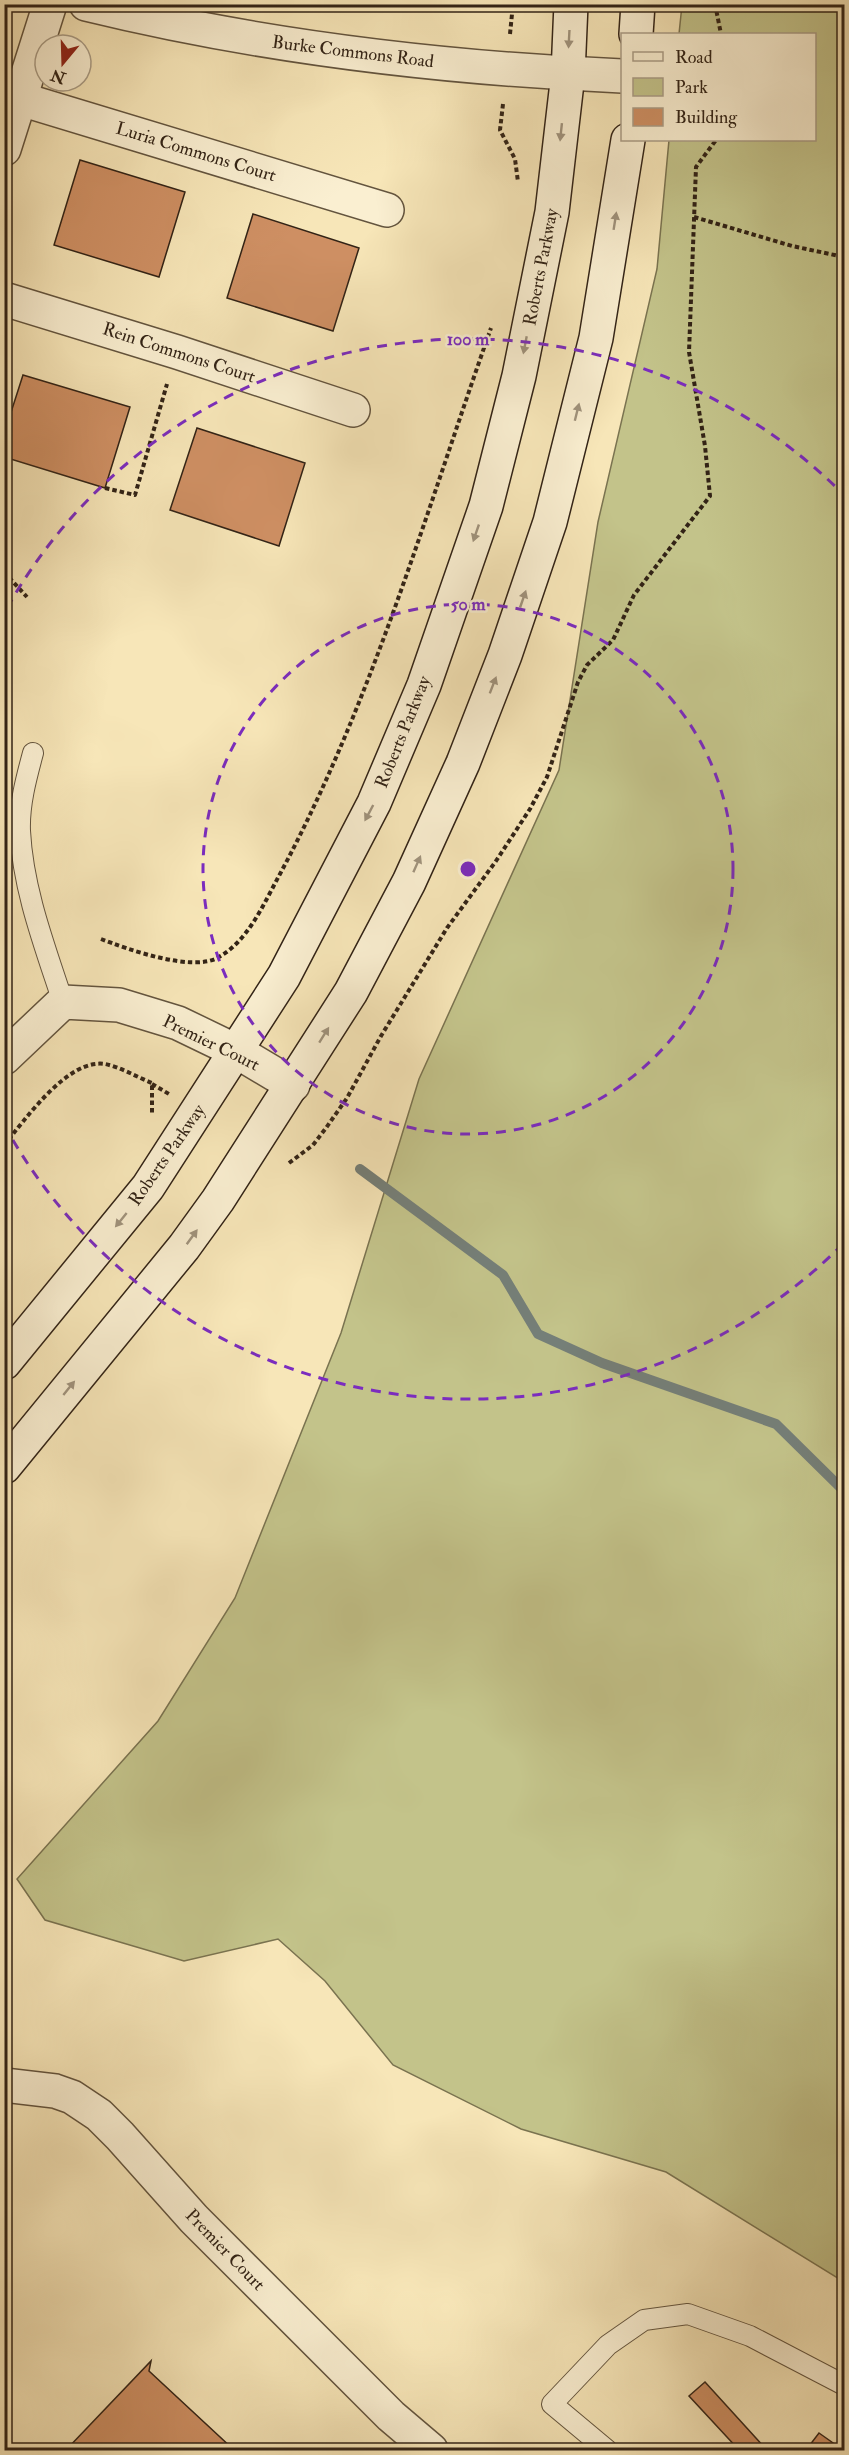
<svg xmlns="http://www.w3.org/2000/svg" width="849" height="2455" viewBox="0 0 849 2455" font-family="'IM FELL Double Pica',serif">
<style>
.green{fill:#c3c38a;stroke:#7a7350;stroke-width:1.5}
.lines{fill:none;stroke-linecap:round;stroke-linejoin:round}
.stream{stroke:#757f78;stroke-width:10}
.building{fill:#ce8f63;stroke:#322316;stroke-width:1.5}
.service-casing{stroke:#63543e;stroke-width:22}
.minor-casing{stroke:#63543e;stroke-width:36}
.tertiary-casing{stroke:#63543e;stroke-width:36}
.secondary-casing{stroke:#322316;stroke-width:36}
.path{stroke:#322316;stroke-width:4;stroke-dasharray:4.5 3;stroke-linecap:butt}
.service{stroke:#faefd1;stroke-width:20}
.minor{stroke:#faefd1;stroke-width:33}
.tertiary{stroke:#faefd1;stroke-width:33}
.secondary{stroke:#faefd1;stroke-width:33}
.oneway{fill:#a0937d}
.ring{fill:none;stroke:#7b2cbf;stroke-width:3;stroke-dasharray:10 8}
.labels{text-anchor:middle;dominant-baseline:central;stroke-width:5;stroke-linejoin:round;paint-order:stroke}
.street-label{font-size:18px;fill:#322316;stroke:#faefd1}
.centre{fill:#7b2cbf;stroke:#faefd1;stroke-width:3}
.ring-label{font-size:18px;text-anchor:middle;font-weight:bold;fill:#7b2cbf;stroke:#faefd1;stroke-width:5;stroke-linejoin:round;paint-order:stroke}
</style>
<rect width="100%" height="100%" fill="#f7e6b8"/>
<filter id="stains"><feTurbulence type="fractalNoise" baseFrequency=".00333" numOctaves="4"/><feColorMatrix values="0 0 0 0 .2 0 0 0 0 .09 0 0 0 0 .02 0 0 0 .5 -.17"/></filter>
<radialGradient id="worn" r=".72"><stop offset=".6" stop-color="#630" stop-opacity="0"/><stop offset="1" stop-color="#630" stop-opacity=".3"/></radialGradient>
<path class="green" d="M 682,5 L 844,5 L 844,2282 L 666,2172 L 521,2129 L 393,2065 L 325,1981 L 278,1939 L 184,1961 L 45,1920 L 17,1879 L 158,1721 L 235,1598 L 341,1333 L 419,1079 L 559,770 L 598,522 L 657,269 L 669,140 L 814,140 L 814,34 L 679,34 Z"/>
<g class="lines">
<path class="stream" d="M 360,1169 L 503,1275 L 538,1334 L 602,1363 L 776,1424 L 844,1491"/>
</g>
<g class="building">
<path d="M 80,160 L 185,192 L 159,277 L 54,245 Z"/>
<path d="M 253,214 L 359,248 L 333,331 L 227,298 Z"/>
<path d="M 23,375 L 130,407 L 105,488 L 4,457 L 4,434 Z"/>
<path d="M 197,428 L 305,463 L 279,546 L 170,510 Z"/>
<path d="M 151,2361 L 149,2371 L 234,2450 L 66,2450 Z"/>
<path d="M 705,2382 L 766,2449 L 763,2450 L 739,2450 L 689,2396 Z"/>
<path d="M 819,2433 L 843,2450 L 806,2450 Z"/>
</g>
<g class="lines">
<g class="service-casing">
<g id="service">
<path d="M 33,753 C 26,779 19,805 20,831 C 23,890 45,947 63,1002"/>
<path d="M 607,2450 L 552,2404 L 608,2345 L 644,2320 L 688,2314 L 750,2336 L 844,2385"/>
</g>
</g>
<g class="minor-casing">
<g id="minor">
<path d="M 4,94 L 387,210"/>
<path d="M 4,149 L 50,4"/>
<path d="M 4,299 L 177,352 L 353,410"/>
<path d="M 4,1058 L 63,1002 L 119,1005 L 178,1023 L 236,1051 L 293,1085"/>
<path d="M 4,2085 L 55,2091 L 72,2097 L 99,2115 L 120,2136 L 194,2219 L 391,2416 L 431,2450"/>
</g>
</g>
<g class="tertiary-casing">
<path id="tertiary" d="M 86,4 C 262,47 442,68 622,76"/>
</g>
<g class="secondary-casing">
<g id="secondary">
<path d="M 636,34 L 638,4"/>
<path d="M 4,1363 L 148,1187 L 284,976 L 374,803 L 424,685 L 486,506 L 519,376 L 552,212 L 568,74 L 571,4"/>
<path d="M 4,1467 L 184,1247 L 218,1200 L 351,992 L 409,882 L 463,763 L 505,655 L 550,522 L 596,338 L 628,140"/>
</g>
</g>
<g class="path">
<path d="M 715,4 L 721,34"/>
<path d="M 510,34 L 513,4"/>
<path d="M 503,104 L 500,130 L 515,159 L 518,182"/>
<path d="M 694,217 L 792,246 L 844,257"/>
<path d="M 105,488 L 135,495 L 167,384"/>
<path d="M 4,572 L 27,597"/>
<path d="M 101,939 C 127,949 193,973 219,957 C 249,940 264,903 280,874 C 372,702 426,512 491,328"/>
<path d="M 152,1084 L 169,1094"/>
<path d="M 4,1145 C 25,1120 68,1058 105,1064 C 120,1067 137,1077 152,1083 L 152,1115"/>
<path d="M 289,1163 L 313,1145 L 326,1128 L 347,1098 L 381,1036 L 447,928 L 496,861 L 530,809 L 547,777 L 578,682 L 587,665 L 613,640 L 634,595 L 710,496 L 705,446 L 689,352 L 696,167 L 716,140"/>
</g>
<use href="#service" class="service"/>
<use href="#minor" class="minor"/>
<use href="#tertiary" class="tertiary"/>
<use href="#secondary" class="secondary"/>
</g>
<defs><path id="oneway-solid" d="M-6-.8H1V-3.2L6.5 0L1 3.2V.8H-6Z" transform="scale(1.5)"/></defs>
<g class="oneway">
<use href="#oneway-solid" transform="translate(569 39) rotate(93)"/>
<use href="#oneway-solid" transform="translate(561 132) rotate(96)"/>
<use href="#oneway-solid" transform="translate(615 221) rotate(-81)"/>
<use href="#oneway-solid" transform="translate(525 345) rotate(101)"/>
<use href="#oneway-solid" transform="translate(577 412) rotate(-76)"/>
<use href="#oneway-solid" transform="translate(476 533) rotate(109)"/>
<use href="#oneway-solid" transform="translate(523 599) rotate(-71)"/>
<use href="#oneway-solid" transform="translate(493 685) rotate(-69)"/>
<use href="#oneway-solid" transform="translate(369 813) rotate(118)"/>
<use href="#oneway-solid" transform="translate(417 864) rotate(-66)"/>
<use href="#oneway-solid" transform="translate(324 1035) rotate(-58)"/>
<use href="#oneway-solid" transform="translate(121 1220) rotate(129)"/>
<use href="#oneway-solid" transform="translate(192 1237) rotate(-54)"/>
<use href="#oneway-solid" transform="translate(69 1388) rotate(-51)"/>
</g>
<g class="ring">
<circle cx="468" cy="869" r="265"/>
<path d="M843 1244A530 530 0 0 1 7 1130M7 608A530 530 0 0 1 843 494"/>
</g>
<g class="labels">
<g class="street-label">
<text transform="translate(353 52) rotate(7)">Burke Commons Road</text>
<text transform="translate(196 152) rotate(17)">Luria Commons Court</text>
<text transform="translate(541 267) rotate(-79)">Roberts Parkway</text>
<text transform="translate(179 353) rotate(18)">Rein Commons Court</text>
<text transform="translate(403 732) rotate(-68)">Roberts Parkway</text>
<text transform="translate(211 1043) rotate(26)">Premier Court</text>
<text transform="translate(167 1155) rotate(-55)">Roberts Parkway</text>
<text transform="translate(225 2250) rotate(46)">Premier Court</text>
</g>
</g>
<circle cx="468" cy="869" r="9" class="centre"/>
<g class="ring-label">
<text x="468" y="345">100 m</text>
<text x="468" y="610">50 m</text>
</g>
<rect width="849" height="2455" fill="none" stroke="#f7e6b8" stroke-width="24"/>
<rect x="6" y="6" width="837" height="2443" fill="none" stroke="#322316" stroke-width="3"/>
<rect x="12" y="12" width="825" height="2431" fill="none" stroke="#322316" stroke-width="1.5"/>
<rect x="621" y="33" width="195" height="108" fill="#faefd1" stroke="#aa9d86" stroke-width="1.5"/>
<rect x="633" y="52" width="30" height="9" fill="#faefd1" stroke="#aa9d86" stroke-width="1.5"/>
<text x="675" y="63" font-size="18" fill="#322316">Road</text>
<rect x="633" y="78" width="30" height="18" fill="#c3c38a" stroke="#aa9d86" stroke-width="1.5"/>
<text x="675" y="93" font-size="18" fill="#322316">Park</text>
<rect x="633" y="108" width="30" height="18" fill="#ce8f63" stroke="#aa9d86" stroke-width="1.5"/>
<text x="675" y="123" font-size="18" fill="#322316">Building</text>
<g transform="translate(63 63) rotate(199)"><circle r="28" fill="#faefd1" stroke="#aa9d86" stroke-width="1.5"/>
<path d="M0-4.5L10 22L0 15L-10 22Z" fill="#8f2418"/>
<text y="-9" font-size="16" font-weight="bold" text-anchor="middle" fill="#322316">N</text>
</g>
<rect width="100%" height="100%" filter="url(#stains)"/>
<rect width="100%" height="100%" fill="url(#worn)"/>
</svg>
